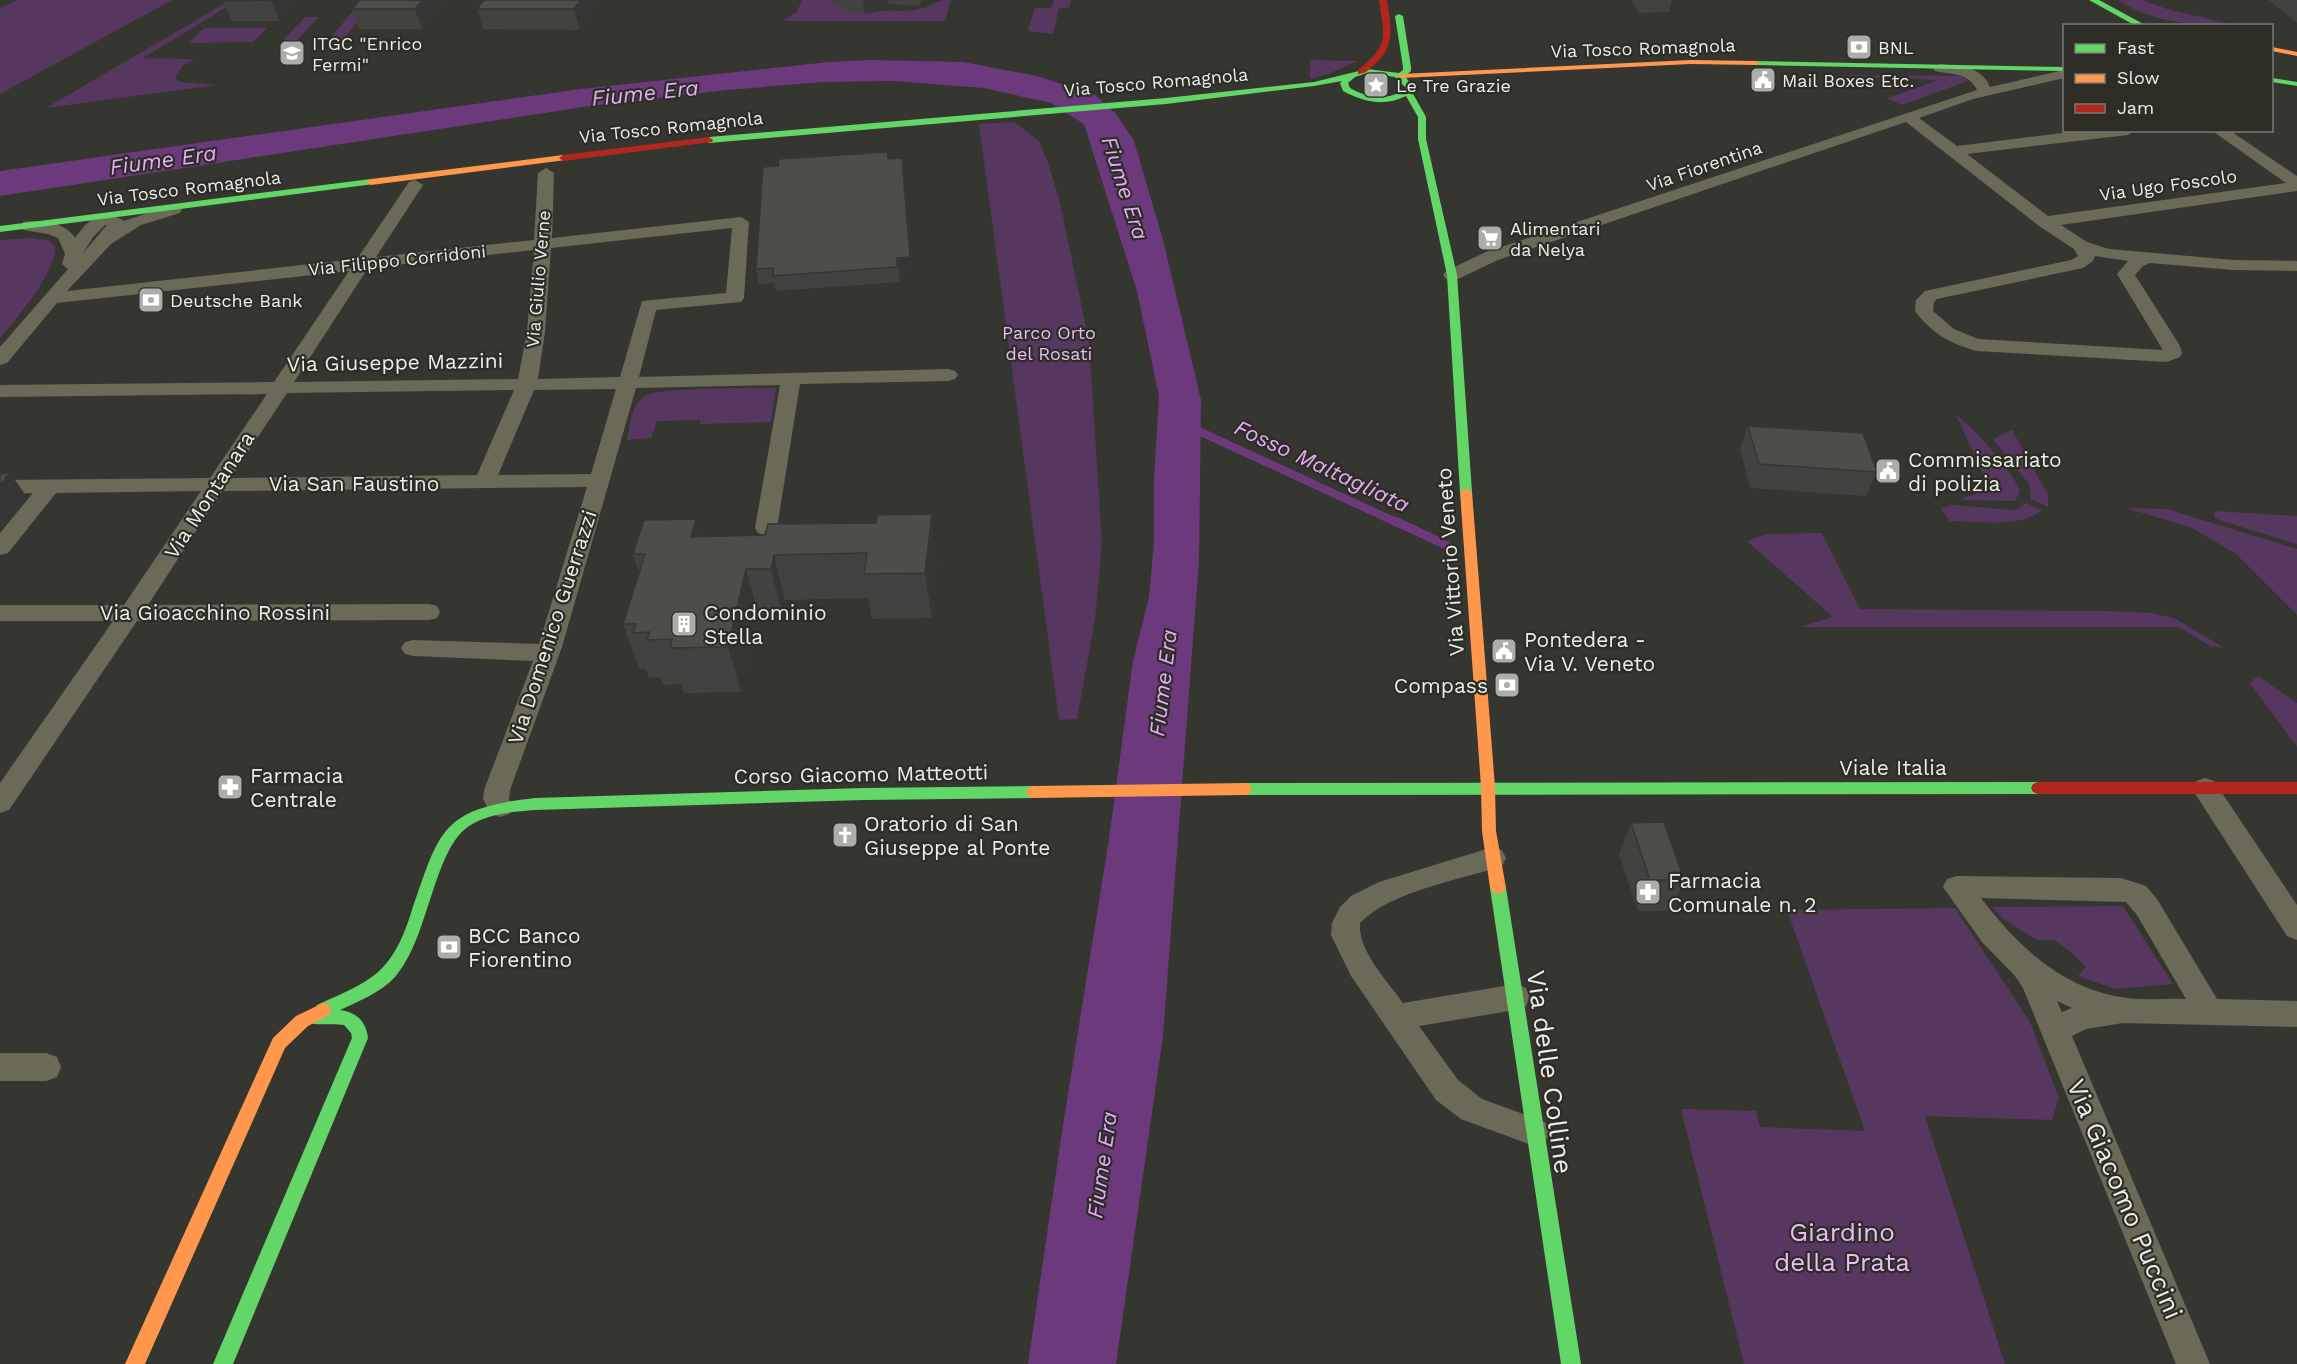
<svg xmlns="http://www.w3.org/2000/svg" width="2297" height="1364" viewBox="0 0 2297 1364" font-family="'Work Sans',sans-serif">
<style>
.green{fill:#563760}
.water{fill:#6c3a7c}
.lines{fill:none;stroke-linecap:round;stroke-linejoin:round}
.stream-far1{stroke:#6c3a7c;stroke-width:8}
.stream{stroke:#6c3a7c;stroke-width:9}
.street{fill:#6b6a58;fill-rule:evenodd}
.fast{fill:#63d668;fill-rule:evenodd}
.slow{fill:#ff974d;fill-rule:evenodd}
.jam{fill:#b3261e;fill-rule:evenodd}
.wall{fill:#424240}
.shaded-wall{fill:#363634}
.building{fill:#4d4d4a;stroke:#363634;stroke-width:1.5}
.labels{text-anchor:middle;dominant-baseline:central;stroke-width:4.5;stroke-linejoin:round;paint-order:stroke}
.far-poi-label{font-size:18px;fill:#edede9;stroke:#2d2d26;text-anchor:start}
.far-street-label{font-size:18px;fill:#edede9;stroke:#2d2d26}
.far-park-label{font-size:18px;fill:#e9bcf8;stroke:#2d2d26}
.street-label{font-size:21px;fill:#edede9;stroke:#2d2d26}
.poi-label{font-size:21px;fill:#edede9;stroke:#2d2d26;text-anchor:start}
.water-label{font-size:22px;font-style:italic;fill:#e6abfb;stroke:#2d2d26}
.near-street-label{font-size:26px;fill:#edede9;stroke:#2d2d26}
.near-park-label{font-size:26px;fill:#e9bcf8;stroke:#2d2d26}
</style>
<rect width="100%" height="100%" fill="#363631"/>
<g class="green">
<path d="M 18,0 L 172,0 L 0,94 L 0,8 Z"/>
<path d="M 231,0 L 238,0 L 143,58 L 195,59 L 183,65 L 175,78 L 180,82 L 216,85 L 46,108 Z"/>
<path d="M 802,0 L 859,0 L 855,14 C 864,14 871,12 879,11 C 894,9 909,13 924,8 C 937,3 935,0 951,0 L 945,21 L 782,21 L 797,12 Z"/>
<path d="M 1054,0 L 1071,0 L 1069,8 L 1059,8 L 1053,34 L 1028,31 L 1035,8 L 1051,8 Z"/>
<path d="M 2118,0 L 2142,0 L 2170,10 L 2235,25 C 2195,26 2153,23 2118,0 Z"/>
<path d="M 366,12 L 341,42 L 327,42 L 351,13 Z"/>
<path d="M 305,17 L 319,17 L 297,40 L 283,40 Z"/>
<path d="M 204,28 L 267,28 L 253,42 L 189,43 Z"/>
<path d="M 1310,60 L 1358,61 L 1328,74 L 1310,79 Z"/>
<path d="M 1824,75 L 1961,76 L 1968,81 L 1902,105 L 1887,98 L 1939,80 Z"/>
<path d="M 1014,122 L 1039,141 L 1047,160 L 1059,198 L 1089,342 L 1102,543 L 1095,619 L 1077,719 L 1059,720 L 979,124 Z"/>
<path d="M 30,238 L 49,241 L 55,246 C 58,269 16,320 0,338 L 0,240 Z"/>
<path d="M 776,388 L 771,422 L 700,424 L 700,420 L 657,421 L 651,438 L 627,440 C 630,426 631,407 643,397 C 657,386 753,389 776,388 Z"/>
<path d="M 1956,415 C 1975,429 2012,470 2020,491 L 2015,501 L 1963,500 L 1964,497 L 1974,495 L 1983,486 L 1984,476 Z"/>
<path d="M 2012,430 L 2048,495 L 2048,507 L 2031,499 L 2029,484 L 1993,439 Z"/>
<path d="M 2026,503 L 2042,510 C 2020,529 1977,521 1949,521 L 1941,508 L 1953,505 L 2012,510 L 2018,509 Z"/>
<path d="M 2126,508 L 2167,509 L 2297,549 L 2297,615 L 2235,553 L 2190,527 Z"/>
<path d="M 2215,511 L 2297,516 L 2297,544 L 2219,520 L 2214,517 Z"/>
<path d="M 1822,533 L 1860,609 L 2108,611 L 2152,613 L 2176,619 L 2224,648 L 2210,646 L 2179,627 L 1800,627 L 1833,617 L 1747,541 L 1767,534 Z"/>
<path d="M 2258,676 L 2297,703 L 2297,747 L 2250,683 Z"/>
<path d="M 2123,906 L 2173,984 L 2115,989 L 2078,976 L 2086,967 L 2072,953 L 2054,940 L 2037,940 L 2003,919 L 1992,907 Z"/>
<path d="M 1955,908 L 2030,1022 L 2059,1098 L 2052,1120 L 1925,1116 L 2005,1364 L 1744,1364 L 1681,1109 L 1756,1111 L 1760,1127 L 1865,1131 L 1787,910 Z"/>
</g>
<path class="water" d="M 871,60 L 963,62 L 1037,76 L 1095,95 L 1116,114 L 1134,141 L 1163,240 L 1201,400 L 1199,560 L 1163,1036 L 1116,1364 L 1028,1364 L 1063,1125 L 1109,839 L 1133,661 L 1149,597 L 1154,543 L 1154,480 L 1159,396 L 1137,291 L 1084,124 L 1051,103 L 984,88 L 895,81 L 824,82 L 727,90 L 590,106 L 0,196 L 0,171 L 581,89 L 829,62 Z"/>
<g class="lines">
<path class="stream-far1" d="M 1190,427 L 1398,523"/>
<path class="stream" d="M 1395,521 L 1446,545"/>
<g class="street">
<path d="M 1940,64 C 1959,66 1982,66 1990,87 L 2064,70 L 2064,78 L 1973,99 L 1919,118 L 1957,146 L 2086,130 L 2135,130 L 2128,135 L 1967,154 L 2048,216 L 2286,183 L 2211,130 L 2229,130 L 2297,176 L 2297,191 L 2061,225 L 2087,242 L 2109,249 L 2234,260 L 2297,261 L 2297,271 L 2234,270 L 2150,263 L 2143,266 L 2135,275 L 2180,346 L 2182,353 L 2180,357 L 2167,362 L 1977,351 C 1951,344 1931,333 1915,311 L 1916,300 L 1925,291 L 2071,260 L 2078,256 L 2074,249 L 2039,226 L 1906,122 L 1498,260 L 1458,279 L 1446,279 L 1443,275 L 1446,271 L 1486,252 L 1977,90 C 1968,72 1952,75 1935,71 L 1933,68 ZM 2095,256 L 2128,261 L 2117,274 L 2163,350 L 1978,339 L 1954,329 L 1933,311 L 1934,302 L 1937,299 L 2083,268 L 2093,261 Z"/>
<path d="M 546,168 L 554,173 L 552,238 L 741,217 L 749,222 L 744,298 L 741,302 L 656,310 L 639,377 L 948,369 L 955,371 L 958,375 L 955,379 L 948,381 L 800,384 L 777,528 L 774,533 L 766,535 L 758,533 L 755,528 L 780,385 L 636,388 L 562,647 L 510,790 L 509,799 L 513,807 L 509,814 L 500,817 L 491,814 L 483,799 L 484,790 L 533,661 L 413,656 L 405,654 L 401,648 L 405,642 L 413,640 L 539,644 L 587,487 L 222,491 L 148,605 L 429,604 L 437,606 L 440,612 L 437,618 L 429,620 L 137,621 L 9,810 L 0,813 L 0,783 L 113,621 L 0,621 L 0,605 L 124,605 L 201,491 L 56,493 L 8,553 L 0,555 L 0,533 L 33,493 L 0,494 L 0,480 L 210,478 L 267,394 L 0,397 L 0,385 L 274,382 L 349,271 L 57,303 L 7,363 L 0,365 L 0,347 L 68,269 L 62,264 L 65,254 L 58,238 L 48,234 L 23,230 L 21,226 L 23,222 C 39,219 67,223 75,238 C 88,219 102,207 124,221 L 174,204 L 182,209 L 180,213 L 141,225 L 111,244 L 67,291 L 357,259 L 409,182 L 415,180 L 423,185 L 376,257 L 534,240 L 538,173 ZM 105,225 L 107,225 L 83,253 L 93,237 ZM 732,228 L 726,293 L 642,301 L 620,377 L 538,379 L 545,332 L 551,248 ZM 534,250 L 527,332 L 518,379 L 294,382 L 368,268 ZM 616,389 L 591,474 L 498,475 L 534,390 ZM 514,390 L 477,475 L 231,478 L 287,393 Z"/>
<path d="M 2205,778 L 2214,781 L 2297,905 L 2297,940 L 2287,936 L 2196,795 L 2192,788 L 2196,781 Z"/>
<path d="M 1493,847 L 1502,850 L 1506,858 L 1502,866 C 1460,880 1391,891 1360,923 C 1358,952 1387,980 1403,1003 L 1516,984 L 1526,988 L 1530,997 L 1526,1006 L 1516,1010 L 1419,1026 L 1458,1080 L 1482,1099 L 1545,1122 L 1550,1132 L 1545,1142 L 1534,1146 L 1461,1119 L 1436,1100 L 1351,976 L 1331,935 L 1332,923 L 1340,907 L 1351,896 L 1379,882 Z"/>
<path d="M 1957,876 L 2121,878 L 2146,886 L 2157,899 L 2217,999 L 2297,1001 L 2297,1027 L 2123,1023 L 2086,1029 L 2072,1036 L 2210,1364 L 2176,1364 L 2023,988 L 2015,976 L 1982,942 L 1943,887 L 1947,879 ZM 1981,898 L 2126,902 L 2137,915 L 2186,999 C 2165,998 2141,1001 2121,997 C 2061,988 2016,944 1981,898 ZM 2057,1001 L 2072,1008 L 2062,1012 Z"/>
<path d="M 0,1053 L 46,1053 L 57,1057 L 61,1067 L 57,1077 L 46,1081 L 0,1081 Z"/>
</g>
<g class="fast">
<path d="M 2089,0 L 2099,0 L 2147,26 L 2136,26 Z"/>
<path d="M 1399,14 L 1403,16 L 1411,67 L 1411,71 L 1405,76 L 1414,89 L 1412,92 L 1426,117 L 1426,139 L 1457,275 L 1472,492 L 1466,496 L 1460,492 L 1447,275 L 1418,139 L 1418,117 L 1406,96 C 1384,107 1364,102 1343,91 L 1340,83 L 1342,81 L 1314,86 L 1166,104 L 709,143 L 705,140 L 709,137 L 1166,98 L 1314,82 L 1367,69 L 1399,73 L 1403,70 L 1403,67 L 1395,16 ZM 1367,73 L 1395,77 L 1406,88 C 1387,102 1368,98 1350,88 L 1348,83 L 1355,77 Z"/>
<path d="M 1753,61 L 2064,67 L 2064,71 L 1756,65 L 1752,63 Z"/>
<path d="M 2272,78 L 2297,82 L 2297,86 L 2272,82 Z"/>
<path d="M 371,179 L 374,180 L 374,184 L 0,232 L 0,226 Z"/>
<path d="M 2038,782 L 2043,784 L 2045,788 L 2043,792 L 2038,794 L 1245,795 L 1240,793 L 1238,789 L 1240,785 L 1245,783 Z"/>
<path d="M 1033,786 L 1038,788 L 1040,792 L 1038,796 L 1033,798 L 864,800 L 535,810 C 512,812 489,813 469,826 C 433,850 429,939 395,977 C 380,993 359,1001 340,1010 C 356,1012 366,1021 368,1038 L 233,1364 L 213,1364 L 352,1038 L 351,1033 L 344,1025 C 333,1023 316,1026 306,1022 L 304,1017 L 306,1012 L 315,1009 L 317,1005 C 340,994 367,985 384,966 C 397,952 405,932 411,913 C 440,830 440,809 535,798 L 864,788 Z"/>
<path d="M 1498,882 L 1503,884 L 1506,888 L 1581,1364 L 1561,1364 L 1490,888 L 1493,884 Z"/>
</g>
<g class="slow">
<path d="M 2272,47 L 2297,52 L 2297,56 L 2272,51 Z"/>
<path d="M 1691,60 L 1756,61 L 1760,63 L 1756,65 L 1691,64 L 1401,78 L 1397,76 L 1401,74 Z"/>
<path d="M 563,155 L 566,156 L 566,160 L 371,185 L 366,182 L 371,179 Z"/>
<path d="M 1466,488 L 1472,492 L 1495,787 L 1496,831 L 1506,888 L 1503,892 L 1498,894 L 1493,892 L 1490,888 L 1482,831 L 1481,787 L 1460,492 Z"/>
<path d="M 1245,783 L 1250,785 L 1252,789 L 1250,793 L 1245,795 L 1033,798 L 1028,796 L 1026,792 L 1028,788 L 1033,786 Z"/>
<path d="M 323,1003 L 329,1005 L 331,1010 L 329,1015 L 308,1026 L 285,1048 L 145,1364 L 125,1364 L 273,1038 L 296,1016 Z"/>
</g>
<g class="jam">
<path d="M 1379,0 L 1387,0 C 1391,26 1396,46 1374,65 C 1369,70 1365,74 1358,74 L 1358,70 C 1390,45 1384,37 1379,0 Z"/>
<path d="M 709,137 L 713,140 L 712,142 L 563,161 L 559,158 L 563,155 Z"/>
<path d="M 2038,782 L 2297,782 L 2297,794 L 2038,794 L 2033,792 L 2031,788 L 2033,784 Z"/>
</g>
</g>
<g class="wall">
<path d="M 299,0 L 280,21 L 232,21 L 223,1 Z"/>
<path d="M 447,0 L 422,29 L 359,29 L 352,9 Z"/>
<path d="M 599,0 L 580,30 L 483,29 L 477,9 Z"/>
<path d="M 827,0 L 922,0 L 919,6 L 888,4 L 865,14 L 855,14 Z"/>
<path d="M 1631,0 L 1672,0 L 1669,12 L 1639,13 Z"/>
<path d="M 2268,0 L 2297,0 L 2297,23 Z"/>
<path d="M 888,159 L 904,173 L 912,272 L 899,273 L 900,282 L 776,291 L 774,283 L 759,284 L 756,269 Z"/>
<path d="M 1748,426 L 1877,472 L 1866,496 L 1750,488 L 1740,449 Z"/>
<path d="M 701,537 L 938,558 L 932,618 L 872,619 L 868,598 L 785,600 L 782,614 L 758,614 L 741,692 L 684,693 L 681,684 L 663,685 L 660,677 L 649,678 L 646,669 L 639,669 L 623,624 L 639,574 L 633,554 Z"/>
<path d="M 1631,823 L 1684,880 L 1671,911 L 1638,911 L 1619,854 Z"/>
</g>
<g class="shaded-wall">
<path d="M 272,0 L 299,0 L 280,21 L 271,1 Z"/>
<path d="M 423,0 L 447,0 L 422,29 L 415,9 Z"/>
<path d="M 581,0 L 599,0 L 580,30 L 574,9 Z"/>
<path d="M 863,0 L 888,0 L 888,4 L 865,14 Z"/>
<path d="M 902,158 L 912,272 L 899,273 L 900,282 L 897,258 Z"/>
<path d="M 10,473 L 27,497 L 1,529 L 0,485 Z"/>
<path d="M 932,514 L 938,558 L 932,618 L 925,573 Z"/>
<path d="M 696,519 L 708,564 L 691,537 Z"/>
<path d="M 774,555 L 785,600 L 782,614 L 771,569 Z"/>
<path d="M 746,569 L 758,614 L 741,692 L 728,647 Z"/>
</g>
<g class="building">
<path d="M 224,0 L 272,0 L 223,1 Z"/>
<path d="M 360,0 L 423,0 L 415,9 L 352,9 Z"/>
<path d="M 484,0 L 581,0 L 574,9 L 477,9 Z"/>
<path d="M 887,152 L 888,159 L 902,158 L 910,257 L 897,258 L 897,267 L 773,276 L 773,268 L 756,269 L 763,167 L 778,166 L 779,159 Z"/>
<path d="M 1748,426 L 1863,433 L 1877,472 L 1759,464 Z"/>
<path d="M 10,473 L 0,485 L 0,474 Z"/>
<path d="M 932,514 L 925,573 L 864,574 L 867,553 L 774,555 L 771,569 L 746,569 L 728,647 L 670,648 L 672,639 L 647,640 L 650,632 L 633,633 L 636,624 L 623,624 L 645,554 L 633,554 L 644,520 L 696,519 L 691,537 L 765,535 L 768,524 L 876,523 L 877,515 Z"/>
<path d="M 1664,822 L 1684,880 L 1650,880 L 1631,823 Z"/>
</g>
<defs>
<g id="bank-square" transform="scale(1.35)"><rect x="-9" y="-9" width="18" height="18" rx="4" fill="#adada9" stroke="#2d2d26"/><path d="M-6-4H6V4H-6ZM0-2.3a2.3 2.3 0 1 0 0 4.6a2.3 2.3 0 1 0 0-4.6Z" fill="#fff"/></g>
<g id="school-square" transform="scale(1.35)"><rect x="-9" y="-9" width="18" height="18" rx="4" fill="#adada9" stroke="#2d2d26"/><path d="M0-5L7-2L0 1L-7-2ZM-4 1L0 2.5L4 1V4Q0 6-4 4Z" fill="#fff"/></g>
<g id="civic-square" transform="scale(1.35)"><rect x="-9" y="-9" width="18" height="18" rx="4" fill="#adada9" stroke="#2d2d26"/><path d="M-.6-6.5H3V-4.5H.6V-3L4-1V1h2V6H-6V1h2V-1L-.6-3ZM-1.2 2.5V6h2.4V2.5Z" fill="#fff"/></g>
<g id="sight-square" transform="scale(1.35)"><rect x="-9" y="-9" width="18" height="18" rx="4" fill="#adada9" stroke="#2d2d26"/><path d="M0-6L1.8-2.2L6-1.7L2.9 1.2L3.7 5.4L0 3.3L-3.7 5.4L-2.9 1.2L-6-1.7L-1.8-2.2Z" fill="#fff"/></g>
<g id="supermarket-square" transform="scale(1.35)"><rect x="-9" y="-9" width="18" height="18" rx="4" fill="#adada9" stroke="#2d2d26"/><path d="M-6-5.5h2.5l.6 2H6L4.5 2H-2.5L-4.4-4H-6ZM-1.5 3.2a1.3 1.3 0 1 0 .1 0ZM3 3.2a1.3 1.3 0 1 0 .1 0Z" fill="#fff"/></g>
<g id="building-square" transform="scale(1.35)"><rect x="-9" y="-9" width="18" height="18" rx="4" fill="#adada9" stroke="#2d2d26"/><path d="M-4-6H4V6H1V3H-1V6H-4ZM-2.5-4.3h1.7v1.8h-1.7ZM.8-4.3h1.7v1.8H.8ZM-2.5-1h1.7V.8h-1.7ZM.8-1h1.7V.8H.8Z" fill="#fff"/></g>
<g id="pharmacy-square" transform="scale(1.35)"><rect x="-9" y="-9" width="18" height="18" rx="4" fill="#adada9" stroke="#2d2d26"/><path d="M-2-6h4v4h4v4h-4v4h-4v-4h-4v-4h4Z" fill="#fff"/></g>
<g id="church-square" transform="scale(1.35)"><rect x="-9" y="-9" width="18" height="18" rx="4" fill="#adada9" stroke="#2d2d26"/><path d="M-1.2-6h2.4v3.5h3.3v2.4h-3.3V6h-2.4V-.1h-3.3v-2.4h3.3Z" fill="#fff"/></g>
</defs>
<g fill-rule="evenodd">
<use href="#bank-square" x="1859" y="47"/>
<use href="#school-square" x="292" y="53"/>
<use href="#civic-square" x="1763" y="80"/>
<use href="#sight-square" x="1376" y="85"/>
<use href="#supermarket-square" x="1490" y="238"/>
<use href="#bank-square" x="151" y="300"/>
<use href="#civic-square" x="1888" y="471"/>
<use href="#building-square" x="684" y="624"/>
<use href="#civic-square" x="1504" y="651"/>
<use href="#bank-square" x="1507" y="685"/>
<use href="#pharmacy-square" x="230" y="787"/>
<use href="#church-square" x="845" y="835"/>
<use href="#pharmacy-square" x="1648" y="892"/>
<use href="#bank-square" x="449" y="947"/>
</g>
<g class="labels">
<g class="far-poi-label">
<text x="312" y="43">ITGC "Enrico<tspan x="312" dy="21">Fermi"</tspan></text>
<text x="1878" y="47">BNL</text>
<text x="1782" y="80">Mail Boxes Etc.</text>
<text x="1396" y="85">Le Tre Grazie</text>
<text x="1510" y="228">Alimentari<tspan x="1510" dy="21">da Nelya</tspan></text>
<text x="170" y="300">Deutsche Bank</text>
</g>
<g class="far-street-label">
<text transform="translate(1643 48) rotate(-2)">Via Tosco Romagnola</text>
<text transform="translate(1156 82) rotate(-5)">Via Tosco Romagnola</text>
<text transform="translate(671 127) rotate(-6)">Via Tosco Romagnola</text>
<text transform="translate(1704 166) rotate(-19)">Via Fiorentina</text>
<text transform="translate(2168 185) rotate(-8)">Via Ugo Foscolo</text>
<text transform="translate(189 188) rotate(-7)">Via Tosco Romagnola</text>
<text transform="translate(397 260) rotate(-6)">Via Filippo Corridoni</text>
<text transform="translate(538 279) rotate(-85)">Via Giulio Verne</text>
</g>
<g class="far-park-label">
<text x="1049" y="332">Parco Orto<tspan x="1049" dy="21">del Rosati</tspan></text>
</g>
<g class="street-label">
<text transform="translate(395 362) rotate(-1)">Via Giuseppe Mazzini</text>
<text x="354" y="483">Via San Faustino</text>
<text transform="translate(209 495) rotate(-57)">Via Montanara</text>
<text transform="translate(1450 562) rotate(-94)">Via Vittorio Veneto</text>
<text x="215" y="612">Via Gioacchino Rossini</text>
<text transform="translate(552 627) rotate(-72)">Via Domenico Guerrazzi</text>
<text x="1893" y="767">Viale Italia</text>
<text transform="translate(861 774) rotate(-1)">Corso Giacomo Matteotti</text>
</g>
<g class="poi-label">
<text x="1908" y="459">Commissariato<tspan x="1908" dy="24">di polizia</tspan></text>
<text x="704" y="612">Condominio<tspan x="704" dy="24">Stella</tspan></text>
<text x="1524" y="639">Pontedera -<tspan x="1524" dy="24">Via V. Veneto</tspan></text>
<text x="1488" y="685" text-anchor="end">Compass</text>
<text x="250" y="775">Farmacia<tspan x="250" dy="24">Centrale</tspan></text>
<text x="864" y="823">Oratorio di San<tspan x="864" dy="24">Giuseppe al Ponte</tspan></text>
<text x="1668" y="880">Farmacia<tspan x="1668" dy="24">Comunale n. 2</tspan></text>
<text x="468" y="935">BCC Banco<tspan x="468" dy="24">Fiorentino</tspan></text>
</g>
<g class="water-label">
<text transform="translate(645 93) rotate(-6)">Fiume Era</text>
<text transform="translate(163 160) rotate(-8)">Fiume Era</text>
<text transform="translate(1125 188) rotate(72)">Fiume Era</text>
<text transform="translate(1322 466) rotate(25)">Fosso Maltagliata</text>
<text transform="translate(1163 683) rotate(-83)">Fiume Era</text>
<text transform="translate(1102 1165) rotate(-82)">Fiume Era</text>
</g>
<g class="near-street-label">
<text transform="translate(1550 1072) rotate(82)">Via delle Colline</text>
<text transform="translate(2125 1199) rotate(67)">Via Giacomo Puccini</text>
</g>
<g class="near-park-label">
<text x="1842" y="1232">Giardino<tspan x="1842" dy="30">della Prata</tspan></text>
</g>
</g>
<rect x="2063" y="24" width="210" height="108" fill="#2d2d26" stroke="#7a7a74" stroke-width="1.5"/>
<rect x="2075" y="44" width="30" height="9" fill="#63d668" stroke="#7a7a74" stroke-width="1.5"/>
<text x="2117" y="54" font-size="18" fill="#edede9">Fast</text>
<rect x="2075" y="74" width="30" height="9" fill="#ff974d" stroke="#7a7a74" stroke-width="1.5"/>
<text x="2117" y="84" font-size="18" fill="#edede9">Slow</text>
<rect x="2075" y="104" width="30" height="9" fill="#b3261e" stroke="#7a7a74" stroke-width="1.5"/>
<text x="2117" y="114" font-size="18" fill="#edede9">Jam</text>
</svg>
